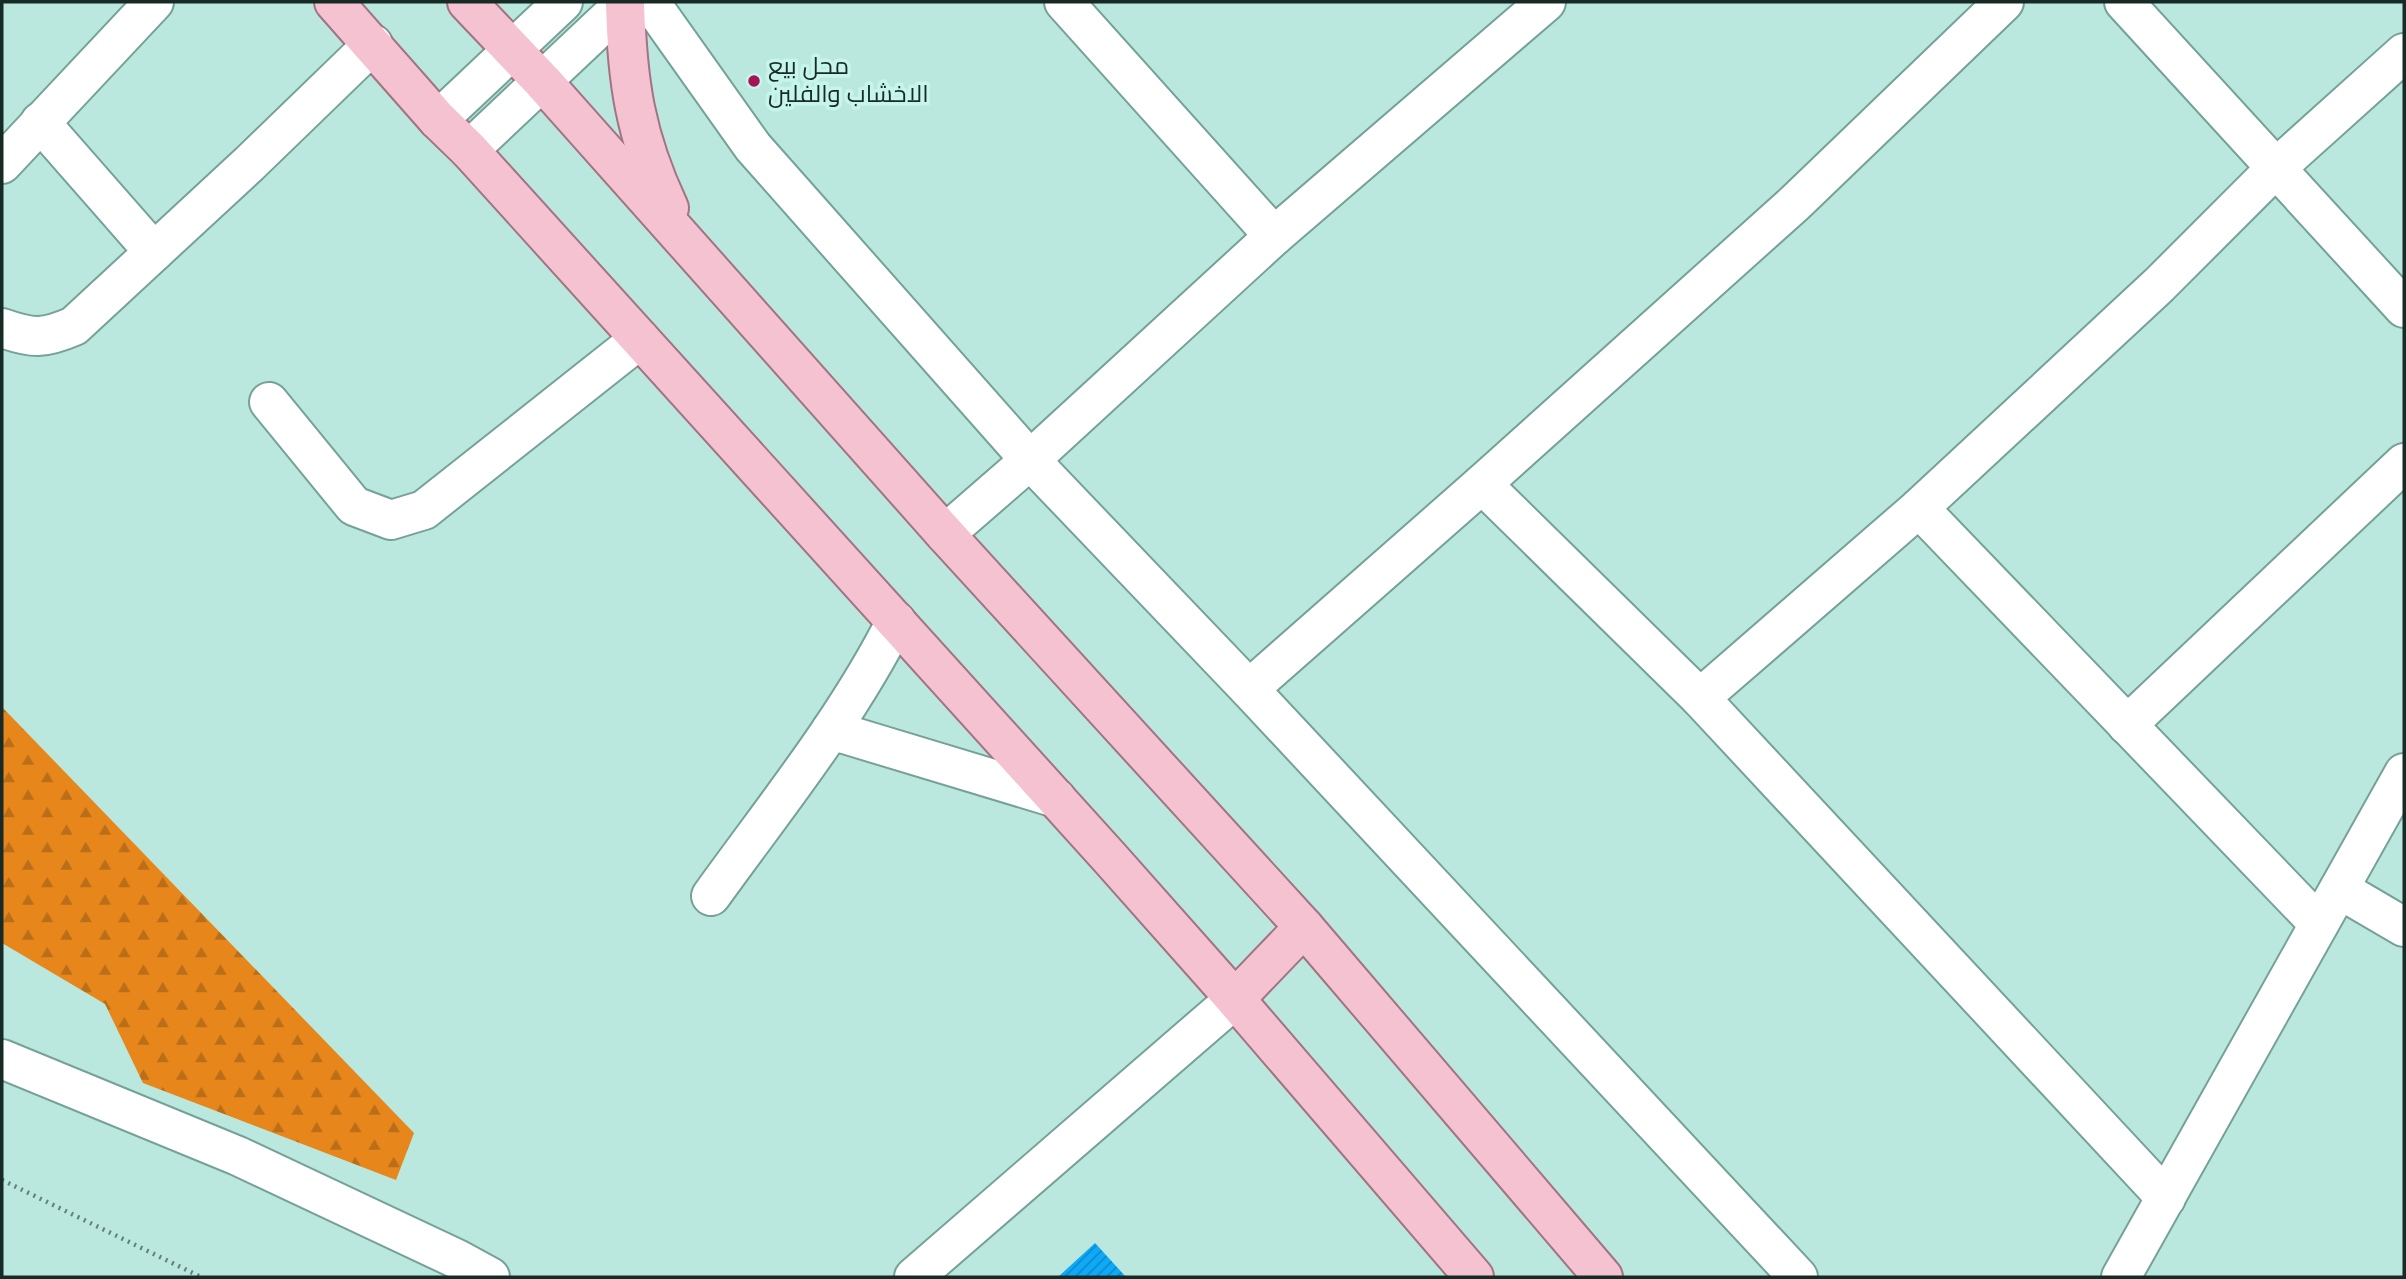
<svg xmlns="http://www.w3.org/2000/svg" width="2406" height="1279" viewBox="0 0 2406 1279" font-family="Spectral,Cairo,serif">
<style>
.forest{fill:url(#forest-firs)}
.building{fill:url(#building-hatch)}
.lines{fill:none;stroke-linecap:round;stroke-linejoin:round}
.minor-casing{stroke:#75a198;stroke-width:42}
.major-casing{stroke:#a27382;stroke-width:42}
.path{stroke:#61807a;stroke-width:4.5;stroke-dasharray:2 5;stroke-linecap:butt}
.minor{stroke:#fff;stroke-width:38}
.major{stroke:#f4c2d1;stroke-width:38}
.poi-dot{fill:#a41457;stroke:#c6f6eb;stroke-width:2.5}
.labels{text-anchor:middle;dominant-baseline:central;stroke-width:7;stroke-linejoin:round;paint-order:stroke}
.poi-label{font-size:24px;fill:#172a26;stroke:#c6f6eb;text-anchor:start}
</style>
<defs>
<pattern id="forest-firs" width="22" height="20" patternUnits="userSpaceOnUse" patternTransform="scale(1.75)"><rect width="22" height="20" fill="#e7861b"/><path d="M5 1l3.5 6h-7zM16 11l3.5 6h-7z" fill="#ba6e18"/></pattern>
<pattern id="building-hatch" width="6" height="6" patternUnits="userSpaceOnUse" patternTransform="scale(1.75)"><rect width="6" height="6" fill="#0fa9f7"/><path d="M-1 1l2-2M0 6l6-6M5 7l2-2" fill="none" stroke="#0d8ac8"/></pattern>
</defs>
<rect width="100%" height="100%" fill="#bae8de"/>
<path class="forest" d="M 2,707 L 414,1133 L 396,1180 L 143,1083 L 105,1004 L 2,943 Z"/>
<path class="building" d="M 1095,1243 L 1126,1277 L 1058,1277 Z"/>
<g class="lines">
<g class="minor-casing">
<g id="minor">
<path d="M 650,2 L 753,147 L 1030,460 L 1249,689 L 1798,1277"/>
<path d="M 1064,2 L 1274,236"/>
<path d="M 2124,2 L 2404,308"/>
<path d="M 438,120 L 563,2"/>
<path d="M 40,122 L 154,252"/>
<path d="M 469,150 L 626,2"/>
<path d="M 2,164 L 154,2"/>
<path d="M 2,328 C 33,339 44,339 74,326 L 249,164 L 373,44"/>
<path d="M 269,402 L 354,506 L 391,520 L 424,510 L 640,339"/>
<path d="M 1482,484 L 1700,698 L 2166,1198"/>
<path d="M 1919,508 L 2319,924"/>
<path d="M 945,534 L 1030,460 L 1274,236 L 1546,2"/>
<path d="M 1249,689 L 1482,484 L 1795,203 L 2004,2"/>
<path d="M 1700,698 L 1919,508 L 2159,285 L 2275,169 L 2404,53"/>
<path d="M 2127,725 L 2404,463"/>
<path d="M 831,730 L 1056,798"/>
<path d="M 2339,889 L 2404,927"/>
<path d="M 711,896 C 775,807 846,720 896,621"/>
<path d="M 2,1059 L 238,1156 L 457,1259 L 490,1277"/>
<path d="M 914,1277 L 1235,999"/>
<path d="M 2121,1277 L 2404,773"/>
</g>
</g>
<g class="major-casing">
<g id="major">
<path d="M 334,2 L 438,120 L 469,150 L 1109,857 L 1235,999 L 1474,1277"/>
<path d="M 467,2 L 543,82 L 945,534 L 1304,927 L 1603,1277"/>
<path d="M 625,3 C 627,81 635,136 669,208"/>
<path d="M 1235,999 L 1304,927"/>
</g>
</g>
<path class="path" d="M 2,1180 L 201,1277"/>
<use href="#minor" class="minor"/>
<use href="#major" class="major"/>
</g>
<circle class="poi-dot" cx="754" cy="81" r="7"/>
<g class="labels">
<g class="poi-label">
<text x="768" y="67">محل بيع<tspan x="768" dy="28">الاخشاب والفلين</tspan></text>
</g>
</g>
<rect width="2406" height="1279" fill="none" stroke="#172a26" stroke-width="7"/>
</svg>
